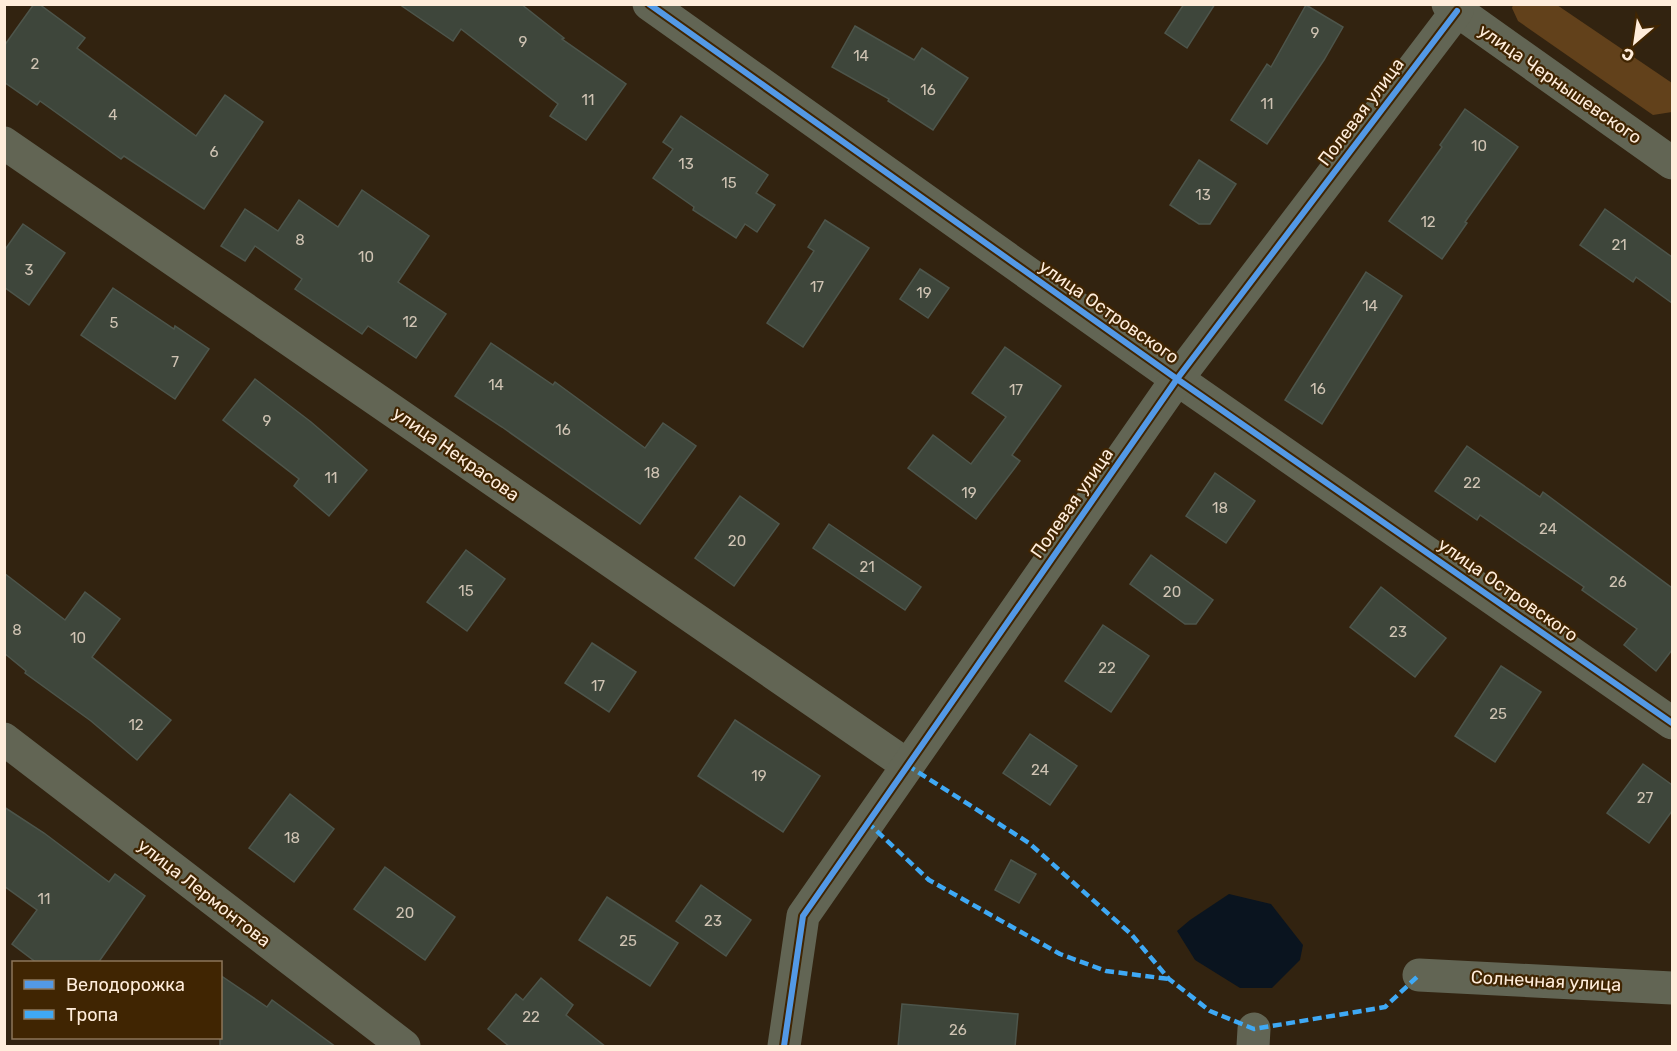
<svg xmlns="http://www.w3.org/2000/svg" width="1677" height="1051" viewBox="0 0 1677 1051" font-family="Rubik,sans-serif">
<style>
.green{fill:#62411b}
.water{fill:#0a141f}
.building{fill:#3e463b;stroke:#4d554b;stroke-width:1.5}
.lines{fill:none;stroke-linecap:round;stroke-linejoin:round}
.minor{stroke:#626554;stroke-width:33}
.quiet{stroke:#3fa9f5;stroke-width:4.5;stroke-dasharray:9 4.5;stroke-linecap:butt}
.cycleway-casing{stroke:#402502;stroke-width:10}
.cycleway{stroke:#5399e6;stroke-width:6}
.labels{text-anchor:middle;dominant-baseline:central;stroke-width:4.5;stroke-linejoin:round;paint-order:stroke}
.number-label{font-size:15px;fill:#cfc3b3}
.street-label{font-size:18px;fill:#ffeddb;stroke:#402502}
</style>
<rect width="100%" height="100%" fill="#322310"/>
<path class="green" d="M 1513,5 L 1557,5 L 1672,83 L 1672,112 L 1653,115 L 1518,21 L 1512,8 Z"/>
<path class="water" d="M 1229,894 L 1271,904 L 1303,945 L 1300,960 L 1272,988 L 1240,988 L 1195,960 L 1177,931 L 1190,920 Z"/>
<g class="building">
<path d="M 34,4 L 39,4 L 85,38 L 77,48 L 196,136 L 225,95 L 263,122 L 204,209 L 124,156 L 121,159 L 40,101 L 37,105 L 4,82 L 4,46 Z"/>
<path d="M 399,4 L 521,4 L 564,38 L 562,39 L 626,84 L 586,140 L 550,116 L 558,104 L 461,29 L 453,41 Z"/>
<path d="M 1184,4 L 1215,4 L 1187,48 L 1165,33 Z"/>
<path d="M 1306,5 L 1343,27 L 1324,60 L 1267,144 L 1231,120 L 1267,64 L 1271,67 Z"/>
<path d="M 855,26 L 914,60 L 922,48 L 968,78 L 933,130 L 888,101 L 889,99 L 832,67 Z"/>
<path d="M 1465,109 L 1518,147 L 1465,222 L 1467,223 L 1442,259 L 1389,221 L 1442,147 L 1440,145 Z"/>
<path d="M 681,116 L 768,175 L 756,193 L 775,205 L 757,232 L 745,224 L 736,238 L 693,210 L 694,207 L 653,178 L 673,149 L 663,142 Z"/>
<path d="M 1199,160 L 1236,184 L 1210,224 L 1199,224 L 1170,205 Z"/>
<path d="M 362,190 L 429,236 L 398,282 L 446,314 L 416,358 L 368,326 L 362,334 L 295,289 L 302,279 L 255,246 L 245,261 L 221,246 L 245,209 L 278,231 L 299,200 L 338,227 Z"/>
<path d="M 1605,209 L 1672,257 L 1672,303 L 1636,277 L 1633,282 L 1580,245 Z"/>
<path d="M 825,220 L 869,248 L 803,347 L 767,323 L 814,251 L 808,247 Z"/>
<path d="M 23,224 L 65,253 L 29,305 L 4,287 L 4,251 Z"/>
<path d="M 920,269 L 949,288 L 928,318 L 900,299 Z"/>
<path d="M 1366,272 L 1402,296 L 1322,424 L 1285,400 Z"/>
<path d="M 113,288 L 174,329 L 175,326 L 209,349 L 175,399 L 81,335 Z"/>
<path d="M 491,343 L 553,385 L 555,382 L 645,448 L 663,423 L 696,446 L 640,524 L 502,427 L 455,396 Z"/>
<path d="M 1005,347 L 1061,386 L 1012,455 L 1020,461 L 976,519 L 908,468 L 933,435 L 971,464 L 1006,417 L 972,393 Z"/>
<path d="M 255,379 L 311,422 L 367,470 L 329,516 L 294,486 L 299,479 L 223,420 Z"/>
<path d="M 1467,446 L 1540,497 L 1543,492 L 1672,588 L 1672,650 L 1656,671 L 1624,645 L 1637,629 L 1582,590 L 1584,587 L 1480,515 L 1477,520 L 1435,491 Z"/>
<path d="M 1215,473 L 1255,501 L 1226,543 L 1186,516 Z"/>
<path d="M 740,496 L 779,524 L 734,586 L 695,558 Z"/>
<path d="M 829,524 L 921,587 L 905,610 L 813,548 Z"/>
<path d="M 466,550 L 505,579 L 467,631 L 427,602 Z"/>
<path d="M 1151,555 L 1213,600 L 1196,624 L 1185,624 L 1130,584 Z"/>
<path d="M 4,573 L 65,620 L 85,592 L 120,619 L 92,657 L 171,720 L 137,760 L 91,721 L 25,673 L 26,671 L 4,653 Z"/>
<path d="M 1381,587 L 1446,638 L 1415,677 L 1350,627 Z"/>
<path d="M 1103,625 L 1149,656 L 1111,712 L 1065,681 Z"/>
<path d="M 592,643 L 636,672 L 609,712 L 565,683 Z"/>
<path d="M 1501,666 L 1541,692 L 1495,762 L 1455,736 Z"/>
<path d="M 735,720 L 820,776 L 783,832 L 698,776 Z"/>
<path d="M 1030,734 L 1077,766 L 1050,805 L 1003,773 Z"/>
<path d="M 1643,764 L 1672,785 L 1672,811 L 1649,843 L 1607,813 Z"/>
<path d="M 290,794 L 334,829 L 294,882 L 249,848 Z"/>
<path d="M 4,807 L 44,833 L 109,882 L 115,874 L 145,896 L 98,963 L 37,963 L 12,944 L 37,910 L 4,886 Z"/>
<path d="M 1011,860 L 1036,874 L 1019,903 L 995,890 Z"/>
<path d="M 385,867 L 455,917 L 425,960 L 354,909 Z"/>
<path d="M 701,885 L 751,920 L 726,956 L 676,921 Z"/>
<path d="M 607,897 L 678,943 L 650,986 L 579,940 Z"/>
<path d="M 220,975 L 267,1007 L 272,1000 L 336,1047 L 220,1047 Z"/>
<path d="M 541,978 L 573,1005 L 566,1015 L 606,1047 L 510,1047 L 488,1029 L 516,994 L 523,1000 Z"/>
<path d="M 902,1004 L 1018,1014 L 1015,1047 L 898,1047 Z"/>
</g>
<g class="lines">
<g class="minor">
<path d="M 649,4 L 1177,379 L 1672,723"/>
<path d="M 1448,4 L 1672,163"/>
<path d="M 4,143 L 907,765"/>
<path d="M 4,739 L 404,1046"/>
<path d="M 1419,975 L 1672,988"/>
<path d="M 784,1046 L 803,916 L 1177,379 L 1457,11"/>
<path d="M 1253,1046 L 1254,1029"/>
</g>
<g class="quiet">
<path d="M 907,765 L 1029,843 L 1131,934 L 1169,979 L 1210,1011 L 1254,1029 L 1385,1007 L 1419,975"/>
<path d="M 867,822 L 929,880 L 1060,954 L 1106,971 L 1169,979"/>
</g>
<g class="cycleway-casing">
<g id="cycleway">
<path d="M 649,4 L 1177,379 L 1672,723"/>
<path d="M 784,1046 L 803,916 L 1177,379 L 1457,11"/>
</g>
</g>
<use href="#cycleway" class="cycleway"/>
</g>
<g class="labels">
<g class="number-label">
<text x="1315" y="33">9</text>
<text x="523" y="42">9</text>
<text x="861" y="56">14</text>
<text x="35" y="64">2</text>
<text x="928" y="90">16</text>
<text x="588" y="100">11</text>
<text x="1267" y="104">11</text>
<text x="113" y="115">4</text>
<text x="1479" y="146">10</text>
<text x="214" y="152">6</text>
<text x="686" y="164">13</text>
<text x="729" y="183">15</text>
<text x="1203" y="195">13</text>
<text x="1428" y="222">12</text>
<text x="300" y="240">8</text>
<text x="1619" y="245">21</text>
<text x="366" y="257">10</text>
<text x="29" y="270">3</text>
<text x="817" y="287">17</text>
<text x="924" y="293">19</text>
<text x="1370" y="306">14</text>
<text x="410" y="322">12</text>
<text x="114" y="323">5</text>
<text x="175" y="362">7</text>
<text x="496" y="385">14</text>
<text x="1318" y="389">16</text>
<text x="1016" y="390">17</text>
<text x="267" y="421">9</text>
<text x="563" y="430">16</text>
<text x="652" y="473">18</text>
<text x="331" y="478">11</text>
<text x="1472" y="483">22</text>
<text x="969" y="493">19</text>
<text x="1220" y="508">18</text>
<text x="1548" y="529">24</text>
<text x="737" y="541">20</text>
<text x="867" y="567">21</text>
<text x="1618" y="582">26</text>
<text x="466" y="591">15</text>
<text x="1172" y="592">20</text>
<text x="17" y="630">8</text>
<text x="1398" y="632">23</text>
<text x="78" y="638">10</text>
<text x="1107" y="668">22</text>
<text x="598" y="686">17</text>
<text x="1498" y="714">25</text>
<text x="136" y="725">12</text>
<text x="1040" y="770">24</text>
<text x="759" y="776">19</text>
<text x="1645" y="798">27</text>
<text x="292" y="838">18</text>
<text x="44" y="899">11</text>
<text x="405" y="913">20</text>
<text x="713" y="921">23</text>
<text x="628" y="941">25</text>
<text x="531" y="1017">22</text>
<text x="958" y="1030">26</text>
</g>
<g class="street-label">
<text transform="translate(1560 84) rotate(35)">улица Чернышевского</text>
<text transform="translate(1361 112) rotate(-53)">Полевая улица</text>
<text transform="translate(1109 312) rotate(35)">улица Островского</text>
<text transform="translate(456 454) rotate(35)">улица Некрасова</text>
<text transform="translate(1072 503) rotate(-55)">Полевая улица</text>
<text transform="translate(1508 590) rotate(35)">улица Островского</text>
<text transform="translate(204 893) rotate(38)">улица Лермонтова</text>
<text transform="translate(1546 981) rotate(3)">Солнечная улица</text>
</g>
</g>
<rect width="1677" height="1051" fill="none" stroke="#ffeddb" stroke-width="12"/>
<rect x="12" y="961" width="210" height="78" fill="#402502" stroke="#8c7559" stroke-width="1.5"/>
<rect x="24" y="980" width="30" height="9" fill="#5399e6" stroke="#8c7559" stroke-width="1.5"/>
<text x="66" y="991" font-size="18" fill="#ffeddb">Велодорожка</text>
<rect x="24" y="1010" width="30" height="9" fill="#3fa9f5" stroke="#8c7559" stroke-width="1.5"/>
<text x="66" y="1021" font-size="18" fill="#ffeddb">Тропа</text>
<g transform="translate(1635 42) rotate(209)" stroke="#402502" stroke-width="4.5" paint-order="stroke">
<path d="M0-4.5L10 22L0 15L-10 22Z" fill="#ffeddb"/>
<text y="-9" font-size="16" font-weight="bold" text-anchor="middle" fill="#ffeddb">С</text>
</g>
</svg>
